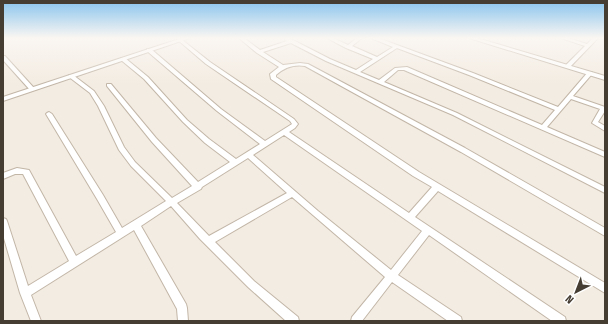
<svg xmlns="http://www.w3.org/2000/svg" width="608" height="324" viewBox="0 0 608 324" font-family="'Fira Sans Condensed',sans-serif">
<style>
.lines{fill:none;stroke-linecap:round;stroke-linejoin:round}
.minor-casing{stroke:#c2b6a7;stroke-width:2}
.tertiary-casing{stroke:#c2b6a7;stroke-width:2}
.minor{fill:#fff;fill-rule:evenodd}
.tertiary{fill:#fff;fill-rule:evenodd}
</style>
<rect width="100%" height="100%" fill="#f3ece2"/>
<g class="lines">
<g class="minor-casing">
<g id="minor">
<path d="M 239,38 L 244,38 L 260,50 L 287,41 L 285,40 L 285,38 L 289,38 L 330,59 L 356,70 L 373,59 L 346,48 L 327,38 L 333,38 L 348,45 L 357,38 L 362,38 L 352,46 L 377,57 L 393,47 L 371,38 L 378,38 L 473,73 L 558,107 L 588,72 L 592,72 L 592,74 L 573,96 L 605,107 L 605,111 L 598,122 L 605,126 L 605,131 L 592,123 L 600,109 L 571,99 L 547,127 L 605,152 L 605,157 L 404,70 L 398,70 L 384,82 L 457,113 L 605,187 L 605,193 L 453,115 L 326,61 L 291,43 L 263,52 L 283,65 L 300,63 L 308,64 L 465,148 L 605,228 L 605,236 L 461,152 L 305,66 C 293,64 284,68 276,75 L 276,77 L 419,172 L 605,283 L 605,293 L 438,191 L 415,217 L 565,317 L 566,321 L 552,321 L 429,235 L 398,275 L 461,317 L 462,321 L 448,321 L 392,282 L 362,321 L 351,321 L 352,317 L 385,277 L 292,197 L 215,242 L 254,281 L 298,317 L 299,321 L 286,321 L 248,287 L 200,239 L 171,206 L 141,226 L 186,304 L 187,308 L 188,321 L 178,321 L 177,309 L 134,230 L 31,295 L 41,321 L 31,321 L 20,293 L 3,235 L 3,218 L 6,219 L 7,221 L 28,286 L 69,261 L 23,174 L 15,174 L 3,179 L 3,173 L 17,168 L 29,170 L 76,256 L 116,232 L 97,199 L 46,114 L 47,113 L 49,112 L 52,114 L 103,195 L 122,228 L 166,201 L 131,166 L 119,150 L 98,106 L 90,93 L 69,77 L 69,75 L 73,75 L 94,91 L 104,106 L 124,147 L 135,162 L 172,198 L 192,186 L 152,142 L 107,86 L 107,84 L 111,84 L 156,138 L 198,182 L 230,162 L 205,143 L 183,122 L 144,79 L 121,60 L 121,58 L 125,58 L 148,77 L 187,120 L 209,139 L 236,159 L 260,144 L 217,111 L 147,51 L 147,49 L 151,49 L 221,109 L 265,141 L 292,124 L 290,121 L 206,64 L 179,41 L 179,40 L 181,39 L 210,62 L 294,119 L 298,124 L 295,128 L 289,132 L 409,213 L 432,187 L 413,176 L 271,79 L 270,74 L 279,67 L 257,53 ZM 397,48 L 469,75 L 555,110 L 542,125 L 407,67 L 395,68 L 379,80 L 360,72 ZM 284,135 L 422,231 L 391,270 L 318,211 L 253,155 ZM 248,158 L 287,193 L 209,236 L 177,203 L 201,189 L 202,187 Z"/>
<path d="M 561,38 L 568,38 L 587,44 L 593,38 L 598,38 L 570,67 L 566,67 L 566,65 L 585,46 Z"/>
<path d="M 600,38 L 605,38 L 605,40 Z"/>
<path d="M 3,56 L 5,56 L 34,88 L 34,90 L 30,90 L 3,60 Z"/>
</g>
</g>
<g class="tertiary-casing">
<g id="tertiary">
<path d="M 182,38 L 190,38 L 3,101 L 3,97 Z"/>
<path d="M 469,38 L 477,38 L 605,76 L 605,80 Z"/>
</g>
</g>
<use href="#minor" class="minor"/>
<use href="#tertiary" class="tertiary"/>
</g>
<linearGradient id="sky" x2="0" y2="1"><stop stop-color="#88c4ee"/><stop offset="0.45" stop-color="#faf6f2"/><stop offset="1" stop-color="#faf6f2" stop-opacity="0"/></linearGradient>
<rect width="608" height="84" fill="url(#sky)"/>
<rect width="608" height="324" fill="none" stroke="#453c32" stroke-width="8"/>
<g transform="translate(576 292) rotate(222)" stroke="#ffffff" stroke-width="3" paint-order="stroke">
<path d="M0-3L7 15L0 10L-7 15Z" fill="#453c32"/>
<text y="-6" font-size="11" font-weight="bold" text-anchor="middle" fill="#453c32">N</text>
</g>
</svg>
